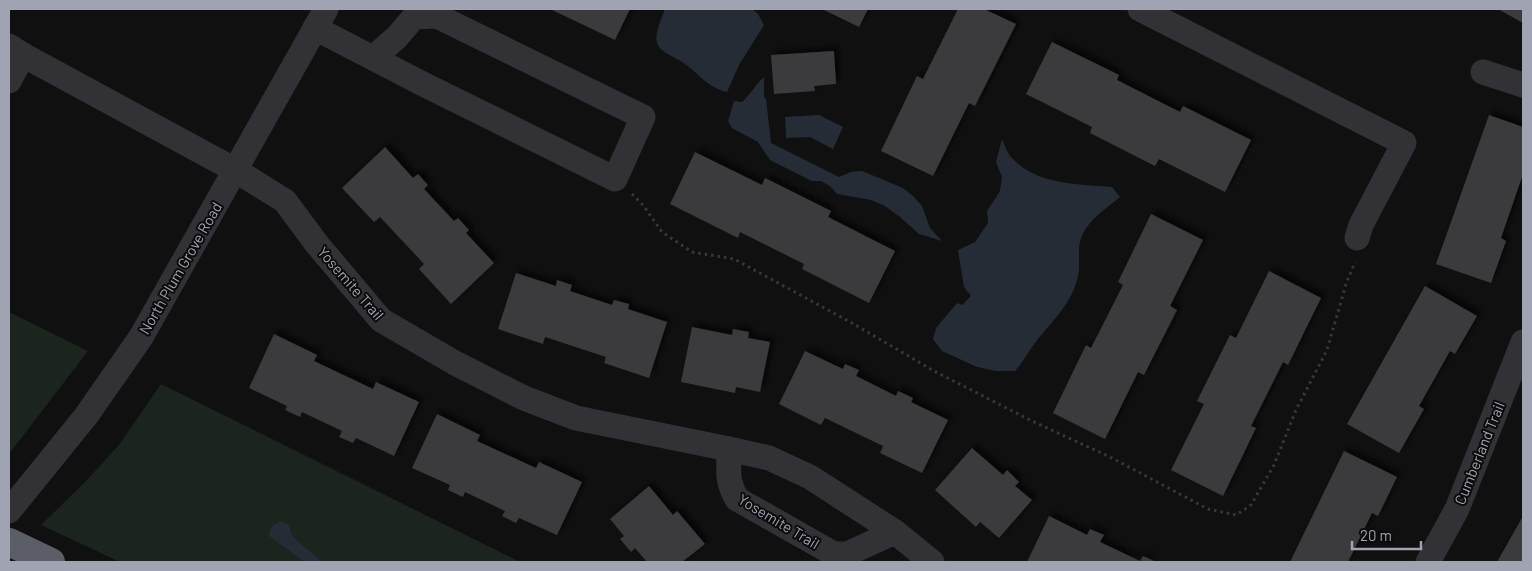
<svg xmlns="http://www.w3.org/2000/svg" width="1532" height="571" viewBox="0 0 1532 571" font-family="Barlow,sans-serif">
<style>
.green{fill:#1c241e}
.water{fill:#262c35}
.building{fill:#3a3a3e;filter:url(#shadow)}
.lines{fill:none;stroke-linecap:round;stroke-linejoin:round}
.path{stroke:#37373d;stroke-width:3;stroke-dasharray:2.5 4;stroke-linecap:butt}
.minor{stroke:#313136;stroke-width:25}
.highway{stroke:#5c5e67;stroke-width:28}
.labels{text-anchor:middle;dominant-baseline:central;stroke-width:4;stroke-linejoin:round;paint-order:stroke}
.street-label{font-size:15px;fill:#a0a3b2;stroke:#0b0b0c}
</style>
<defs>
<filter id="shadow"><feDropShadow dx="4.5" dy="-4.5" stdDeviation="2.5" flood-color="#0009"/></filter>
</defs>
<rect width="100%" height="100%" fill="#101011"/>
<g class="green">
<path d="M 9,312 L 88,351 L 9,454 Z"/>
<path d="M 161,384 L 520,562 L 120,562 L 41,525 L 85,482 L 119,445 Z"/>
</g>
<g class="water">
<path d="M 665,9 L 752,9 L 758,14 L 764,25 L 739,65 L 727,92 C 707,87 700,75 685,64 C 677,57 661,54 657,43 C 654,33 662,18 665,9 Z"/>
<path d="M 764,77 L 764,97 L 766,99 L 771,143 L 839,177 L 851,172 L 862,171 L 903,188 L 913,196 L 922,206 L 930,228 L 942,241 L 919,234 L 900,217 L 885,206 L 871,200 L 837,194 L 830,186 L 821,181 L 812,181 L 770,160 L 758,142 L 732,128 L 728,121 L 734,101 L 742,102 C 751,94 755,85 764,77 Z"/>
<path d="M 819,115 L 843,127 L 833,149 L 810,137 L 786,138 L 785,117 Z"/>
<path d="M 1002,139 C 1005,145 1007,154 1013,159 C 1038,185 1078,184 1112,187 L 1120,197 C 1101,213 1078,226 1079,253 C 1079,264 1080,273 1076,283 C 1069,307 1049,324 1035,343 C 1027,353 1024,361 1015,371 L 996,371 L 977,367 L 942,351 L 933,339 L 936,328 L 957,303 L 962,305 L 971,296 L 964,287 L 958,250 L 975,242 L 988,223 L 987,211 L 1000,191 L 1002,177 L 996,162 Z"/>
<path d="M 280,521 L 289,525 L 292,536 L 322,562 L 305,562 L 269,536 L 271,527 Z"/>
</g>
<g class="building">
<path d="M 550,9 L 630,9 L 615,40 Z"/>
<path d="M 822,9 L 868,9 L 859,27 Z"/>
<path d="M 958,9 L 984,9 L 1016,24 L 975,106 L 969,103 L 933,176 L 881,151 L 917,76 L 923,79 Z"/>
<path d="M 1498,9 L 1523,9 L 1523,23 Z"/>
<path d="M 1052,42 L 1119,75 L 1117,80 L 1180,112 L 1183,106 L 1251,140 L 1225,192 L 1159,159 L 1155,166 L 1090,133 L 1092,127 L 1026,94 Z"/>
<path d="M 834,51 L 836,84 L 814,86 L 815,91 L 774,94 L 771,55 Z"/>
<path d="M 1489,115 L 1523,127 L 1523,174 L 1501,238 L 1506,241 L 1491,283 L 1436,264 Z"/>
<path d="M 385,147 L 413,178 L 418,174 L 428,185 L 424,189 L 454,221 L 458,218 L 469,230 L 466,233 L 494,263 L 451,304 L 419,269 L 424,264 L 380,217 L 374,222 L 342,188 Z"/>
<path d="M 695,152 L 762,185 L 765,178 L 831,211 L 828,217 L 895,251 L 869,303 L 802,269 L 804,264 L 740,232 L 738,238 L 670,204 Z"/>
<path d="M 1151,214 L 1203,240 L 1170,306 L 1177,310 L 1144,375 L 1138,372 L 1105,439 L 1053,413 L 1086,345 L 1091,348 L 1123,285 L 1118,282 Z"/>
<path d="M 1269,271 L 1321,298 L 1288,365 L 1283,362 L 1251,426 L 1256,428 L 1223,496 L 1171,470 L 1204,404 L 1197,401 L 1230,335 L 1236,338 Z"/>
<path d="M 516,273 L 556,286 L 557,280 L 572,285 L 570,291 L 612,305 L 614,300 L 629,304 L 628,309 L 667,322 L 649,378 L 604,363 L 606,357 L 545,337 L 543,344 L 498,329 Z"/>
<path d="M 1425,286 L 1477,316 L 1455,354 L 1450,351 L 1419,406 L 1424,409 L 1399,453 L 1347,424 Z"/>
<path d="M 692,327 L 732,335 L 733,329 L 749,332 L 748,338 L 770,342 L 760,392 L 736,387 L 735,393 L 681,382 Z"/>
<path d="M 274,334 L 317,355 L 314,361 L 373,389 L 376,382 L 419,402 L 394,456 L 356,438 L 353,443 L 339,437 L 342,431 L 302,412 L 300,417 L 285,410 L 287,406 L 249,388 Z"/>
<path d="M 805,351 L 843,369 L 845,364 L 859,370 L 856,376 L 896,396 L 898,391 L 913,398 L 911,402 L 948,420 L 922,473 L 880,453 L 883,446 L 825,418 L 821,425 L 779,404 Z"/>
<path d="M 437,414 L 480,435 L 477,441 L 536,468 L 539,462 L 582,482 L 557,535 L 519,518 L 516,523 L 502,516 L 505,511 L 465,492 L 463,497 L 448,490 L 450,485 L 412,468 Z"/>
<path d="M 972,448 L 1003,475 L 1007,470 L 1019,482 L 1015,486 L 1032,500 L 999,538 L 980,522 L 976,527 L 935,490 Z"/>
<path d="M 1344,451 L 1397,477 L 1378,516 L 1372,513 L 1348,562 L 1290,562 Z"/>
<path d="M 649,486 L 673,515 L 677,511 L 705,544 L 682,562 L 647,562 L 635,548 L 631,552 L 620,539 L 624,536 L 610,519 Z"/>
<path d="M 1049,516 L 1087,535 L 1090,529 L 1104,535 L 1100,542 L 1140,561 L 1143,556 L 1156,562 L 1027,562 Z"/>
<path d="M 1523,516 L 1523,562 L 1497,562 Z"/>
</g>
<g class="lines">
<path class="path" d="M 632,194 L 643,205 L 662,232 L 692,252 L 734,259 L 852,323 L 934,371 L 1032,421 L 1112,458 L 1208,509 L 1236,515 L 1251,505 L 1274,465 L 1296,410 L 1327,350 L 1346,284 L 1355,262"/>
<g class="minor">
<path d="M 1140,9 L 1404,143 L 1361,225 L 1357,238"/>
<path d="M 315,28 L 423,84 L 615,179 L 643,117 L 437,16 L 414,17 L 397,37 L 373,58"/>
<path d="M 9,46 L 23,55 L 235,170 L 285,201 L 316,243 L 381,320 L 455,363 L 524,398 L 576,418 L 729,449 L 769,458 L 810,477 L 895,532 L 932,562"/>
<path d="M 1483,72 L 1523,85"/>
<path d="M 9,81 L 23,55"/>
<path d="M 729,449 C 729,469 726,481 737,499 L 834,554 L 847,554 L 895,532"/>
<path d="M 9,511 L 86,416 L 141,337 L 326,9"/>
<path d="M 1428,562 L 1457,509 L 1523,342"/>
</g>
<path class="highway" d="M 9,542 L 51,562"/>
</g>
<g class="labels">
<g class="street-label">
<text transform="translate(180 268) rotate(-60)">North Plum Grove Road</text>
<text transform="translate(351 283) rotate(49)">Yosemite Trail</text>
<text transform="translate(1479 453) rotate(-68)">Cumberland Trail</text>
<text transform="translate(779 521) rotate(31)">Yosemite Trail</text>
</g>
</g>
<rect width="1532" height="571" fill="none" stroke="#a0a3b2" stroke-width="20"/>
<path d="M1352 541v8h69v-8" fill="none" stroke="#a0a3b2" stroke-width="2.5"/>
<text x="1360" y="541" font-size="15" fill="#a0a3b2" stroke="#0b0b0c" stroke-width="4" paint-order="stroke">20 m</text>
</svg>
